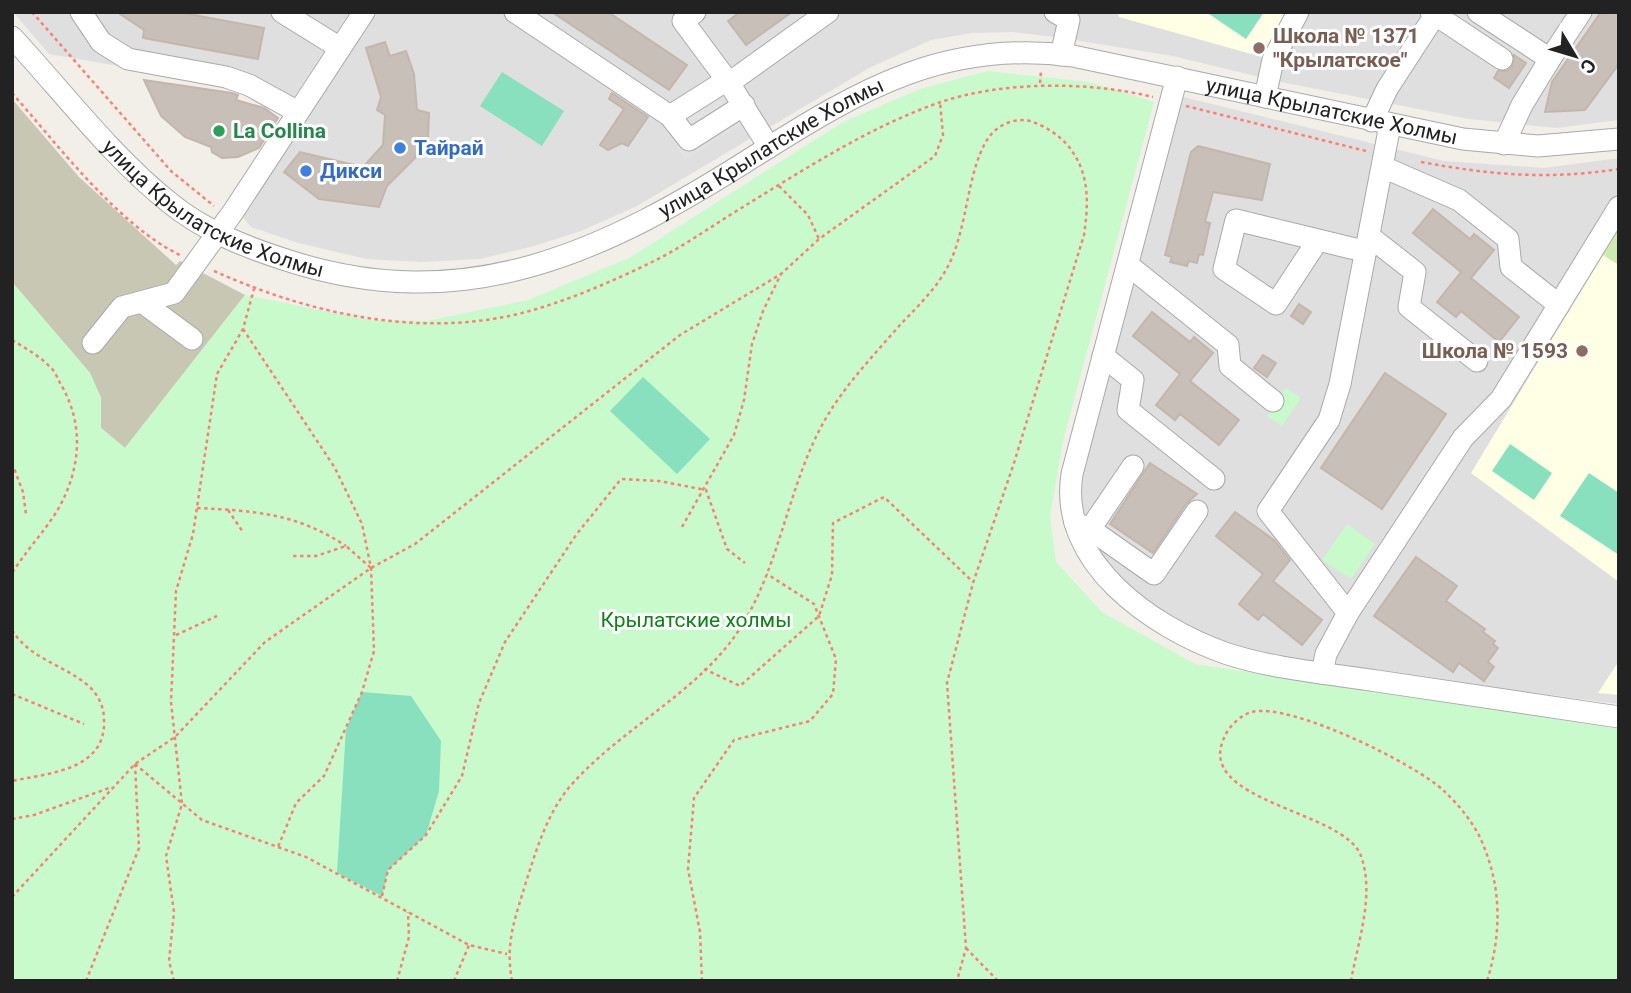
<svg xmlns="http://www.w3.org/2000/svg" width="1631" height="993" viewBox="0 0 1631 993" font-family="Roboto,sans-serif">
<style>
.residential{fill:#e0dfdf}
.education{fill:#ffffe5}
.construction{fill:#c7c7b4}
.grass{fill:#cdebb0}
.park{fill:#c8facc}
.pitch{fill:#88e0be}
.parking{fill:#e2e2e2}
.building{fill:#c7bfb8;stroke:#c4b6ab;stroke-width:2}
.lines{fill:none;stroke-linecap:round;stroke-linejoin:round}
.minor-casing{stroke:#a9a9a9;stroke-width:23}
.path{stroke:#fa8072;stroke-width:2.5;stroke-dasharray:3.5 3.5;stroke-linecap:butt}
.minor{stroke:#fff;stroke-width:21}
.education-dot{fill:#8d6e63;stroke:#fff;stroke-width:2.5}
.leisure-dot{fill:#2e9e5b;stroke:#fff;stroke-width:2.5}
.shop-dot{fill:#3f7fe0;stroke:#fff;stroke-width:2.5}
.labels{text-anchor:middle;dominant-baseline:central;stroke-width:6;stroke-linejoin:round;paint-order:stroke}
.education-label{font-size:21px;font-weight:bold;fill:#785e54;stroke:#fff;text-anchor:start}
.street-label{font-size:21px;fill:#222;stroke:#fff}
.leisure-label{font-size:21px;font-weight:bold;fill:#27864d;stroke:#fff;text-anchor:start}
.shop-label{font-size:21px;font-weight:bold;fill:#366cbe;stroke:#fff;text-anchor:start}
.park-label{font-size:21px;fill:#0c8416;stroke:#fff}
</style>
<rect width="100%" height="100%" fill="#f2efe9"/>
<g class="residential">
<path d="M 13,12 L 350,12 L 287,108 L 235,86 L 49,54 Z"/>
<path d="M 373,12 L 1619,12 L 1619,120 L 1556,128 L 1469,119 L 1276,81 L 1173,56 L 1055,37 L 1012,32 L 972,33 L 931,40 L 869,68 L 637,206 L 581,231 L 534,246 L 480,259 L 421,262 L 367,259 L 298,243 L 251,227 L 241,215 Z"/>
<path d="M 1179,96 L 1444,161 L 1544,168 L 1619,158 L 1619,704 L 1275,658 L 1207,637 L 1139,598 L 1103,561 L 1079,512 L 1079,477 Z"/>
</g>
<g class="education">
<path d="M 1117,12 L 1307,12 L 1280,62 L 1119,17 Z"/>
<path d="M 1619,229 L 1619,582 L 1471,473 Z"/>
<path d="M 1619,661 L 1619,695 L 1598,693 Z"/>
</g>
<path class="construction" d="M 12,99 L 79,177 L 176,265 L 180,261 L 245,295 L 125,448 L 101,428 L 101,398 L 90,373 L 12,282 Z"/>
<path class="grass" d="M 1619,224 L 1619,265 L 1601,254 Z"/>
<g class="park">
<path d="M 987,71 L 1089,82 L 1154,102 L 1063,441 L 1050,517 L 1056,562 L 1102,612 L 1195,664 L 1619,729 L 1619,981 L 12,981 L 12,282 L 90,373 L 101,398 L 101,428 L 125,448 L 245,295 L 370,320 L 427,321 L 528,300 L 631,257 L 843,122 L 920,89 Z"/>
<path d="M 1286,388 L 1301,398 L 1282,426 L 1267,416 Z"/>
<path d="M 1347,524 L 1375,544 L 1351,579 L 1322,560 Z"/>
</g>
<g class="pitch">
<path d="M 1206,12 L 1264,12 L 1246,39 Z"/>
<path d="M 502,72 L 564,111 L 542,146 L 480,106 Z"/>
<path d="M 643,377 L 710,439 L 677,474 L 610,411 Z"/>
<path d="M 1510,444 L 1552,473 L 1534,500 L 1492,471 Z"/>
<path d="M 1589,473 L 1619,493 L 1619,555 L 1560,516 Z"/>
<path d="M 362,692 L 411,696 L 441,741 L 439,791 L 426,835 L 388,870 L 382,896 L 337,873 L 346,729 Z"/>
</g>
<path class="parking" d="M 715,75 L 745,122 L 685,160 L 655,113 Z"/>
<g class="building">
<path d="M 117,12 L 178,12 L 264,28 L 258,59 L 143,38 L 144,30 Z"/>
<path d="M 552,12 L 608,12 L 687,65 L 669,90 Z"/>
<path d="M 740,12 L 792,12 L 746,45 L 728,21 Z"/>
<path d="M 1601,12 L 1619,12 L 1619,64 L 1585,110 L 1545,112 L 1552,82 Z"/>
<path d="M 385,42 L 390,56 L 406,51 L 414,74 L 417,110 L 429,113 L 428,137 L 420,137 L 415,158 L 387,186 L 379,207 L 319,199 L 284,172 L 300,152 L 363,167 L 383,145 L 385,115 L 377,110 L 381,97 L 366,48 Z"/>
<path d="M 1514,55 L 1526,63 L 1509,88 L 1494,78 L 1498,71 L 1507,71 L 1512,67 Z"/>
<path d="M 144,80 L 232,93 L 238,95 L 236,100 L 264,108 L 278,118 L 259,148 L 238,157 L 222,158 L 212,152 L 211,147 L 185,137 L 161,116 Z"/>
<path d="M 612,93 L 648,117 L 628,146 L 622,143 L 608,150 L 600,145 L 624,109 L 609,99 Z"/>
<path d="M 1198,146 L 1270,164 L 1262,200 L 1213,192 L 1205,222 L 1210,223 L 1203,255 L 1199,254 L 1197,263 L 1189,261 L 1187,266 L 1170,262 L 1172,257 L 1165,255 L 1191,152 Z"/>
<path d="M 1433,209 L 1470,239 L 1474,234 L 1494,250 L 1471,278 L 1519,317 L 1499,342 L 1461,311 L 1456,317 L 1437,302 L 1461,272 L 1413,233 Z"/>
<path d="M 1299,304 L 1311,312 L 1303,324 L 1291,316 Z"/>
<path d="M 1152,312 L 1190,342 L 1194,337 L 1213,353 L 1190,381 L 1239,420 L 1219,445 L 1180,414 L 1175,420 L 1156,405 L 1180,374 L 1133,336 Z"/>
<path d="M 1263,355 L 1276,363 L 1267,377 L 1254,368 Z"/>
<path d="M 1385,373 L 1446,414 L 1382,509 L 1321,468 Z"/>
<path d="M 1150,463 L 1197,494 L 1186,504 L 1153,553 L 1110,524 Z"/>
<path d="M 1235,512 L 1274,540 L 1290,560 L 1273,581 L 1322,620 L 1302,645 L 1263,614 L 1258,620 L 1239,604 L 1263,574 L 1216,536 Z"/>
<path d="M 1416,557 L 1457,586 L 1446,601 L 1485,629 L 1483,632 L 1495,641 L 1493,644 L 1498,648 L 1488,662 L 1494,667 L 1484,681 L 1459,663 L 1453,672 L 1374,616 Z"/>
</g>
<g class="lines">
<g class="minor-casing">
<g id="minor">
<path d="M 81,12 L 101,42 L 128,59 L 226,77 L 249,85 L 298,112"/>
<path d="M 282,12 L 340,48"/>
<path d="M 515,12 L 670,116 L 689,140 L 744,105"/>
<path d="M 695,12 L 683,21 L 729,83"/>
<path d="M 1055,12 L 1069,20 L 1061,55"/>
<path d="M 1431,12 L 1502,59"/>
<path d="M 1478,12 L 1550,59 L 1581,12"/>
<path id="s1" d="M 12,37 C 63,92 111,156 170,203 C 203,230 243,246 283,259 C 466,320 606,251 758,154 C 861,89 946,39 1073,56 L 1463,139 L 1538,146 L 1619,139"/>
<path d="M 1177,77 L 1072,474 C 1058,563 1152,627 1225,653 C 1268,668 1331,674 1377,681 C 1457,693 1538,705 1619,717"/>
<path d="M 1265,97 L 1273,60 L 1298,12"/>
<path d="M 670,116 L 727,80"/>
<path d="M 1372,121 L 1387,89 L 1437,12"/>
<path d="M 1504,144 L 1522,105 L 1550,59"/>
<path d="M 769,147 L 729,83 L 828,12"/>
<path d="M 1383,167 L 1459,200 L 1508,239 L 1511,267 L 1559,305"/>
<path d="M 1369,236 L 1415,272 L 1409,307 L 1477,361"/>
<path d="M 1318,240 L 1276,304 L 1224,269 L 1236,220 L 1351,248 L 1366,251"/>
<path d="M 1128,265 L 1228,345 L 1230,366 L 1273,401"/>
<path d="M 142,302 L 192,339"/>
<path d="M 93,343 L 122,307 L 174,293 L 233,212 L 364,12"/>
<path d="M 1103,356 L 1133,380 L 1128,410 L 1214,479"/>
<path d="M 1075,523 L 1090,529 L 1154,574 L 1197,511"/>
<path d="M 1090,529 L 1133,466"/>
<path d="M 1348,613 L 1463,438 L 1501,399 L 1619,207"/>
<path d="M 1322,673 L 1326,654 L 1348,613 L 1268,511 L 1329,420 L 1340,384 L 1390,125"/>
</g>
</g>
<g class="path">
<path d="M 32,12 L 171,171 L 214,206"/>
<path d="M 1040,83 L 1041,71"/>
<path d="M 12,93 C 57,144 119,226 180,255"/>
<path d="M 1186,106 L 1366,151"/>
<path d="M 1421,162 C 1492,175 1546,180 1619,169"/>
<path d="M 779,186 L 808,215 L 819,239"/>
<path d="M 214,271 C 308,313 416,338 518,314 C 563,303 611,282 652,262 C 681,248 709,228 738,210 C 802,171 867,128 938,103 C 1001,81 1088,81 1153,97"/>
<path d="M 243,329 L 335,468 L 362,524 L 371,568 L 374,651 L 362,692 L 324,776 L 296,803 L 278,847"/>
<path d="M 12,340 C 25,348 38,355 48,365 C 54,369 57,377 60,383 C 85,424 81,470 57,511 C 44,532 26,551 12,573"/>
<path d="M 12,463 L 23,492 L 26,514"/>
<path d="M 197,508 C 255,511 296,513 346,546"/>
<path d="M 228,510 L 243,532"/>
<path d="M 682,527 L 734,435 L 744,400 L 752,344 L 763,311 L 781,274"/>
<path d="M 293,556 L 316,556 L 346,546 L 371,568"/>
<path d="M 12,630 C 29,658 61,664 85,683 C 97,692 104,705 104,720 C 106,770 50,773 12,781"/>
<path d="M 176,635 L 217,616"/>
<path d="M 704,669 L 740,686 L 819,616 L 832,575 L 833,523 L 884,497 L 973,582"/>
<path d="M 12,694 L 84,724"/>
<path d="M 135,764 L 202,820 L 306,857 L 469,945 L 507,954"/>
<path d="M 12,819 L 34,815 L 112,787"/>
<path d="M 382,896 L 388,870 L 426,835 L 462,776 L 479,703 L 505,642 L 576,535 L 621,479 L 659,481 L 706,490 L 727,549 L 745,563"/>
<path d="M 12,897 L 135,764 L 175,737 L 265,642 L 371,568 L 415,544 L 680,335 L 781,274 L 819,239 L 935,156 L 943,135 L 940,102"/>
<path d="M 966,948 L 998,981"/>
<path d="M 86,981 L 139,848 L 135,764"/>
<path d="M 174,981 L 169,961 L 174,912 L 166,856 L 182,804 L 171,702 L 176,591 L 193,534 L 217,374 L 243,329 L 254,289"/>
<path d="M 397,981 L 409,937 L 408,912"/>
<path d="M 454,981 L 469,945"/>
<path d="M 512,981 C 505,942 515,919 526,882 C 536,851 546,817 567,790 C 615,732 695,695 737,633 C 781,568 787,485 826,418 C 846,384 874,355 900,325 C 916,308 934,291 946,270 C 968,231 966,174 987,140 C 996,125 1016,116 1033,122 C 1049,128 1065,139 1074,154 C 1090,179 1088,207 1084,235 L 1014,463 L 973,583 L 947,683 L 966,948 L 957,981"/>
<path d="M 702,981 L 700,932 L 688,869 L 694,798 L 734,740 L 810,721 L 833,694 L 836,659 L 814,604 L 767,574"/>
<path d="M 1351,981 C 1358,941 1375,895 1361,856 C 1345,810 1191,802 1225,736 C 1229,726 1242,714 1252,712 C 1290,702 1416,764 1444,791 C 1460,806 1477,827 1484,847 C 1502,891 1501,936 1487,981"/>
</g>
<use href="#minor" class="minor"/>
</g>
<g class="education-dot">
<circle cx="1259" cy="48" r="7"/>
<circle cx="1582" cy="351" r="7"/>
</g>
<circle class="leisure-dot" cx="219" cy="131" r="7"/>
<g class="shop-dot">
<circle cx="400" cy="148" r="7"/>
<circle cx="306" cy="171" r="7"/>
</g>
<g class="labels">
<g class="education-label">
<text x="1273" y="36">Школа № 1371<tspan x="1273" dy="24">"Крылатское"</tspan></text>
<text x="1568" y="351" text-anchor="end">Школа № 1593</text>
</g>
<g class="street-label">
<text stroke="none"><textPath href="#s1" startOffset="1465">улица Крылатские Холмы</textPath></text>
<text stroke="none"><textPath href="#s1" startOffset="877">улица Крылатские Холмы</textPath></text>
<text stroke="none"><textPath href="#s1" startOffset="270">улица Крылатские Холмы</textPath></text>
</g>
<g class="leisure-label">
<text x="233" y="131">La Collina</text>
</g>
<g class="shop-label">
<text x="414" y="148">Тайрай</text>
<text x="320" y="171">Дикси</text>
</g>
<g class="park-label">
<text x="696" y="620">Крылатские холмы</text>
</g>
</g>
<rect width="1631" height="993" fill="none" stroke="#222222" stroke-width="28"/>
<g transform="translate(1575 56) rotate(128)" stroke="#ffffff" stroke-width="5" paint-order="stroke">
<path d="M0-5L12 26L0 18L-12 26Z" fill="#222222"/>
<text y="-10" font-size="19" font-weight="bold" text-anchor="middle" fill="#222222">С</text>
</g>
</svg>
